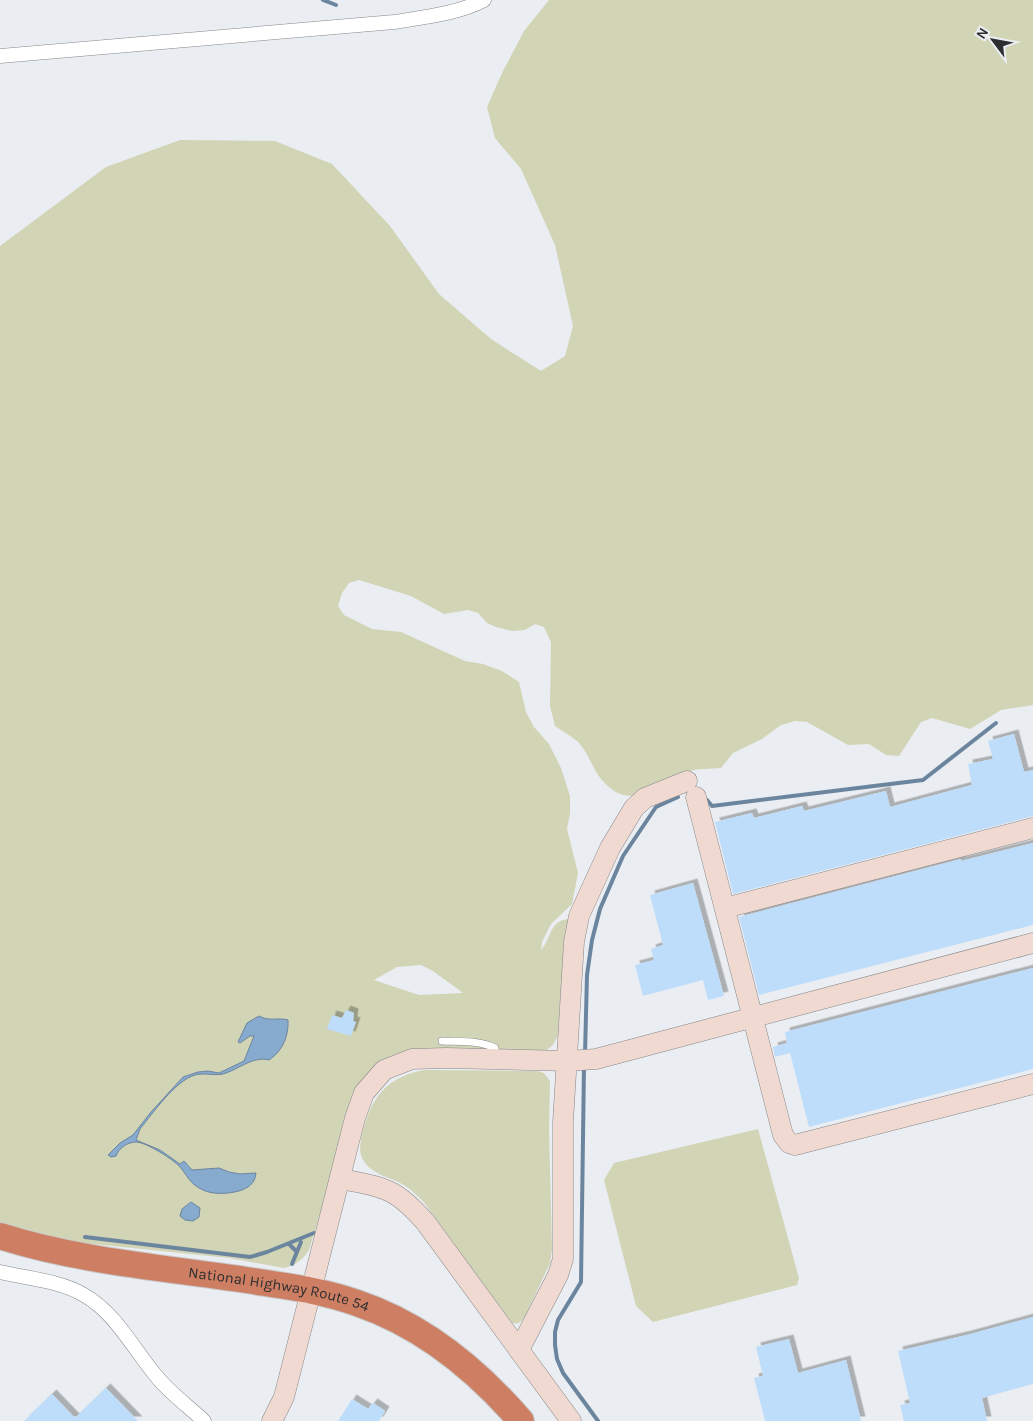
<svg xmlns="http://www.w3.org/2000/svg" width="1033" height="1421" viewBox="0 0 1033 1421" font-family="Karla,sans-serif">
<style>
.green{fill:#d1d4b5;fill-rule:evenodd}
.water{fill:#87aacf;stroke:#6c859f}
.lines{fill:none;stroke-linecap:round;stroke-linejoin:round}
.stream{stroke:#6c859f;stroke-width:4}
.building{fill:#beddfb;filter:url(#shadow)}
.lane-casing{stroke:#84878a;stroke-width:8}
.street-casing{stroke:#84878a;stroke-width:15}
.secondary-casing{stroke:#84878a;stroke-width:21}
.highway-casing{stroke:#c8c9c9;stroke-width:28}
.lane{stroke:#fff;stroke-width:7}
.street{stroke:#fff;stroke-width:14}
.secondary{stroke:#f0d9d0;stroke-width:20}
.highway{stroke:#ce7f63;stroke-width:26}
.labels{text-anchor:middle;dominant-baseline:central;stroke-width:4;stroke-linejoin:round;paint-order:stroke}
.street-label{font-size:15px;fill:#2d2e2f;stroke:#eaeef2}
</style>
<defs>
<filter id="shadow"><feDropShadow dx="4.5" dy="-4.5" stdDeviation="0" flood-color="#0004"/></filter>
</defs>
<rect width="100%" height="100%" fill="#eaeef2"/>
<g class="green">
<path d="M 549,0 L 1033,0 L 1033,705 L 1001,710 L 970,729 L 932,718 L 921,722 L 899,756 L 886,755 L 869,744 L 848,745 L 807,722 L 795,721 L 781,725 L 762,739 L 733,753 L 721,768 C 710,769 697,768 687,772 C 655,782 632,815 602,780 C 592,769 588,751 577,741 C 571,736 562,731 555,726 L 550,706 L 551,642 L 544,627 L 535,624 L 525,630 L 512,631 L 496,627 L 487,623 L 478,613 L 468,610 L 444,614 L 411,596 L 359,580 L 349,583 L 342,593 L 338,606 L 344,615 L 372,629 L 401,632 L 465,661 L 483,664 L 502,671 L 519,682 L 526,712 L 534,727 L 549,744 L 561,768 L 570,796 L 570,813 L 567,829 L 578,873 L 572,904 L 551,924 L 542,942 L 541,950 C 552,938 549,919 571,919 L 560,1000 L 558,1035 L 553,1045 L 547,1050 L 540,1052 L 378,1068 L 329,1185 L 309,1250 L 303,1258 L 294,1265 L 284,1268 L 229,1258 L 84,1243 L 51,1238 L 0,1223 L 0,246 L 106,167 L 180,140 L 275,141 L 332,164 L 390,226 L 439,294 L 491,339 L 541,371 L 565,356 L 573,326 L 555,245 L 521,169 L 495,138 L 487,107 L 503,71 L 524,31 ZM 421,965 L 433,971 L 463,993 L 419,995 L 374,980 L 397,967 Z"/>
<path d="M 424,1070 L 537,1071 L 544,1073 L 550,1081 L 549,1130 L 552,1249 L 550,1263 L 527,1312 C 524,1319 519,1327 511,1322 L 423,1201 C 416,1195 410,1188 402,1184 C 390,1177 374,1175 365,1163 C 358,1153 360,1146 362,1134 C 371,1098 386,1077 424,1070 Z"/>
<path d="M 758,1129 L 799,1278 L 797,1285 L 653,1322 L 636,1306 L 604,1180 L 614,1163 Z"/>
</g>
<g class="water">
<path d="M 259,1016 C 270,1022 277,1017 288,1020 C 289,1035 283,1051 269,1060 C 254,1056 240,1068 226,1073 C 217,1077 205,1072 195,1075 C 175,1081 153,1113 140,1129 L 136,1140 L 160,1150 L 180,1164 L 184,1161 L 192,1170 L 219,1168 L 229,1172 L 240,1174 L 256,1173 C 255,1184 248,1188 239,1191 C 228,1194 211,1195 201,1189 C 190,1184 187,1175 180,1167 C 173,1159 147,1143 137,1142 C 127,1142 119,1148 116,1156 L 111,1157 L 108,1155 L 120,1143 L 133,1135 L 151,1112 L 183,1077 L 198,1072 L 208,1071 L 219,1073 L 244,1061 L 254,1036 L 250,1036 L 240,1043 L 238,1042 L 247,1023 Z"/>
<path d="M 191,1202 L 200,1208 L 199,1217 L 193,1221 L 185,1220 L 180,1216 L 182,1209 Z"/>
</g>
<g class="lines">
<g class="stream">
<path d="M 323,0 L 336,5"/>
<path d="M 707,800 L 712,806 L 923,780 L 996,723"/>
<path d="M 585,1054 L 587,975 L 592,940 L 600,909 L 623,856 L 656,807 L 678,797"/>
<path d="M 584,1066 L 581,1282 L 558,1320 L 555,1332 L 555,1345 L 557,1359 L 563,1373 L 598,1421"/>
<path d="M 85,1237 L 250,1257 L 267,1252 L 314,1233"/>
<path d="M 290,1245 L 297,1252"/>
<path d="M 292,1264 L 301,1242"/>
</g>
</g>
<g class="building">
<path d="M 1014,734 L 1024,772 L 1033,770 L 1033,816 L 733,894 L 715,822 L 752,813 L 754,818 L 802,806 L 804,811 L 886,791 L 890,807 L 972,785 L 968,764 L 993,759 L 988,741 Z"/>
<path d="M 1033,843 L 1033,925 L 759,995 L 739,917 L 961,859 L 961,861 Z"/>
<path d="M 693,883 L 724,996 L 708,1000 L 703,980 L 643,996 L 635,965 L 654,960 L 651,949 L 663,945 L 650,895 Z"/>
<path d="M 1033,968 L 1033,1069 L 809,1127 L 790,1053 L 775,1057 L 773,1047 L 787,1043 L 785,1032 Z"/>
<path d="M 346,1010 L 354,1013 L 353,1021 L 356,1022 L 351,1036 L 327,1029 L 332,1015 L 342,1018 Z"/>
<path d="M 1033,1317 L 1033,1384 L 982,1398 L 987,1421 L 904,1421 L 900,1405 L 910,1403 L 898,1351 L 967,1335 Z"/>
<path d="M 789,1339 L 798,1373 L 846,1360 L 861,1421 L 765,1421 L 754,1378 L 763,1376 L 756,1347 Z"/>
<path d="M 106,1388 L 138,1421 L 24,1421 L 52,1394 L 75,1418 Z"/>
<path d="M 352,1399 L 368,1409 L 373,1403 L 385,1411 L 379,1421 L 338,1421 Z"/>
</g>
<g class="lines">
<g class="lane-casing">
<path id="lane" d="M 442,1041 C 459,1042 479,1040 495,1048 L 496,1058"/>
</g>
<g class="street-casing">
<g id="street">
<path d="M 0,56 L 394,22 C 424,17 457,14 484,0"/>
<path d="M 0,1272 C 26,1278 61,1281 84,1295 C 116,1313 134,1350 157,1377 C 170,1393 189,1407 204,1421"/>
</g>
</g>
<g class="secondary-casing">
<g id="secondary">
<path d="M 696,797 L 783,1135 L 789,1143 L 795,1145 L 1033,1084"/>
<path d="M 725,908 L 1033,828"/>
<path d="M 340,1179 C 384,1187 396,1188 426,1223 L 571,1421"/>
<path d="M 519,1350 L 558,1275 L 563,1259 L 563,1122 L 574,942 L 579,916 L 610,848 L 634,808 L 645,798 L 687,781"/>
<path d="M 272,1421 L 284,1397 L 355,1118 L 364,1093 L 384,1070 L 412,1059 L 446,1058 L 568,1061 L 596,1059 L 1033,943"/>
</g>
</g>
<g class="highway-casing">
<g id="highway">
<path id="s1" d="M 0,1236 C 78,1261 165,1268 246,1280 C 284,1286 321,1290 357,1303 C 422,1325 477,1370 521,1421"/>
</g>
</g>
<use href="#lane" class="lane"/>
<use href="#street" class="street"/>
<use href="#secondary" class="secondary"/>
<use href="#highway" class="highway"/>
</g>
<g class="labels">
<g class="street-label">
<text stroke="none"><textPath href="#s1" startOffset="284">National Highway Route 54</textPath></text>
</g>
</g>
<g transform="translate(993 40) rotate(302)" stroke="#eaeef2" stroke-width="4" paint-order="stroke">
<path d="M0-4L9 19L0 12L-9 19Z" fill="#2d2e2f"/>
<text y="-8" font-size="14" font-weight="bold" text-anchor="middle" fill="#2d2e2f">N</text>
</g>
</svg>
